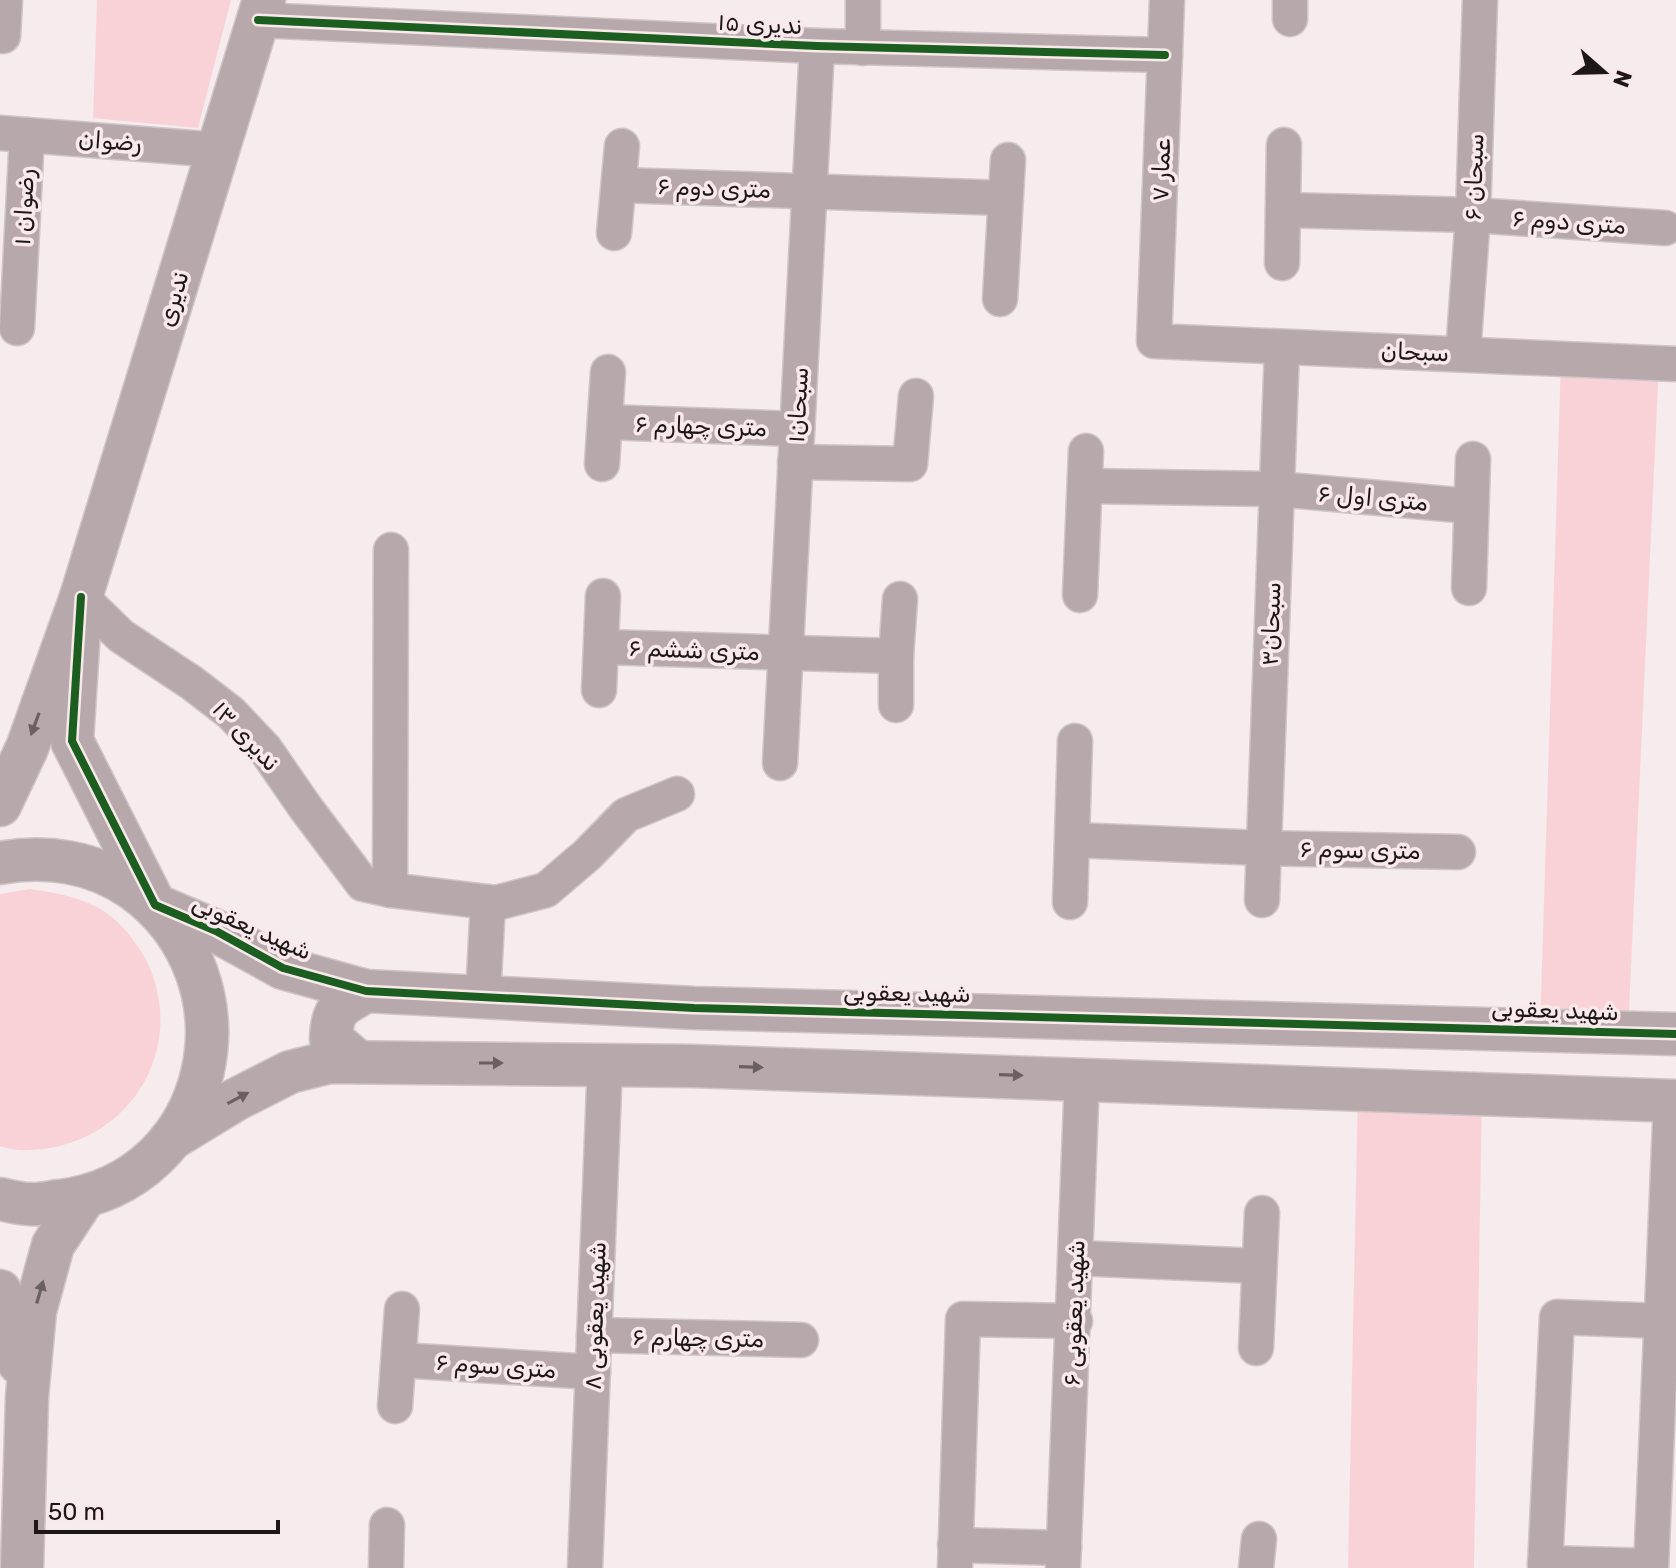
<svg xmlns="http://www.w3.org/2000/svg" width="1676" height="1568" viewBox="0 0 1676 1568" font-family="Rubik,'Noto Naskh Arabic',sans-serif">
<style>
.green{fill:#f9d2d8}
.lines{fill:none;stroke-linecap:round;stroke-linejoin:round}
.minor-casing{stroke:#cec6c8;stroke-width:37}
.tertiary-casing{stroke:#cec6c8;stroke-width:45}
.minor{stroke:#b7a9ab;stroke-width:34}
.tertiary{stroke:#b7a9ab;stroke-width:42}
.cycleway-casing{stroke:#f9e9eb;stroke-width:13}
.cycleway{stroke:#1b5e20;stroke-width:8}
.oneway{fill:#6a6062}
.labels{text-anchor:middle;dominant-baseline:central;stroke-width:7;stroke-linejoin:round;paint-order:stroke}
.street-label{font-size:24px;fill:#1d1718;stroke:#f9e9eb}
</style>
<rect width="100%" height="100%" fill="#f6ecee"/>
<g class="green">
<path d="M 97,0 L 231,0 L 198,128 L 93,118 Z"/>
<path d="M 1561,359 L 1659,363 L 1628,1032 L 1540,1029 Z"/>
<path d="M 30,889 C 57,893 82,897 105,912 C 122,923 135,941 145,958 C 185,1034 144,1125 60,1146 C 42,1150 18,1153 0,1146 L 0,894 Z"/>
<path d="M 1358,1088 L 1482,1092 L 1474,1568 L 1348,1568 Z"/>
</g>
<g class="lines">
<g class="minor-casing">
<g id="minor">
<path d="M 1167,0 L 1154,341 L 1676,364"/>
<path d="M 1290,19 L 1290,0"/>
<path d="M 258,20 L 817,46 L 1165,55"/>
<path d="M 3,36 L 5,0"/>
<path d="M 863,48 L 863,0"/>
<path d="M 0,133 L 219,150"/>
<path d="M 619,185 L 1005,198"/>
<path d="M 1283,210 L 1473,215 L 1665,228"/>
<path d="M 614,233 L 622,146"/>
<path d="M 1282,263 L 1284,145"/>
<path d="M 1000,299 L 1008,160"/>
<path d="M 17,328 L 27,135"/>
<path d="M 1463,354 L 1473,215 L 1480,0"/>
<path d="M 605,422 L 797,429"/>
<path d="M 795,462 L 910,464 L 916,396"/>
<path d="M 602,464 L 608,372"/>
<path d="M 1086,486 L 1276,489 L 1470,506"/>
<path d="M 1469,588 L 1473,459"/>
<path d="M 1080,595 L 1086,451"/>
<path d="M 81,597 L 121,636 L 192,683 L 231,713 L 265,749 L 305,807 L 363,884 L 390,890 L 496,903 L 546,890 L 588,854 L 626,815 L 677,794"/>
<path d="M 603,647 L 896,656"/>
<path d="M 599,690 L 603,596"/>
<path d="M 896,705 L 896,656 L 900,599"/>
<path d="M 780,763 L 817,46"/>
<path d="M 1073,840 L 1262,848 L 1458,852"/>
<path d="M 390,890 L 391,550"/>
<path d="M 1262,900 L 1282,348"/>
<path d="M 1070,902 L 1075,741"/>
<path d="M 483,997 L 488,902"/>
<path d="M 1076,1258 L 1259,1266"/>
<path d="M 594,1335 L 801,1340"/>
<path d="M 1256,1348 L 1262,1213"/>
<path d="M 399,1360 L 593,1372"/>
<path d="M 395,1406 L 402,1309"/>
<path d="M 955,1545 L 1064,1548"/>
<path d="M 1545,1563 L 1651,1566"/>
<path d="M 386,1568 L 387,1525"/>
<path d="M 585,1568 L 605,1063"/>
<path d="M 955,1568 L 963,1319 L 1075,1321"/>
<path d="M 1063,1568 L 1082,1078"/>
<path d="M 1256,1568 L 1259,1539"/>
<path d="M 1545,1568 L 1557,1317 L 1662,1321"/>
<path d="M 1651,1568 L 1671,1101"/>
</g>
</g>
<g class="tertiary-casing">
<g id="tertiary">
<path d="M 81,597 L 72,741 L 155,905 L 216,931 L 283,968 L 366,991 L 694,1008 L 1676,1034"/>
<path d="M 0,805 L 27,748 L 81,597 L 264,0"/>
<path d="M 0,863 C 46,854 94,862 133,889 C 259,980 217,1181 60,1201 C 50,1202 40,1205 30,1204 C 20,1204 10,1201 0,1199"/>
<path d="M 358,1062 L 331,1039 C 332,1007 341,1006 366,991"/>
<path d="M 171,1139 L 235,1100 L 290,1072 L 330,1062 L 693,1066 L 1676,1101"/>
<path d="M 0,1291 L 19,1363"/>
<path d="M 22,1568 L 27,1397 L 35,1311 L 53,1245 L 84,1198"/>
</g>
</g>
<use href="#minor" class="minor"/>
<use href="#tertiary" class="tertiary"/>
<g class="cycleway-casing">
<g id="cycleway">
<path d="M 258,20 L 817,46 L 1165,55"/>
<path d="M 81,597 L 72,741 L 155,905 L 216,931 L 283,968 L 366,991 L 694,1008 L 1676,1034"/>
</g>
</g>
<use href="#cycleway" class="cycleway"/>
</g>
<defs><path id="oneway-solid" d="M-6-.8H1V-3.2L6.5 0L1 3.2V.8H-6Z" transform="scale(2)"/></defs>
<g class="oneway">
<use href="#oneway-solid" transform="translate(35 724) rotate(110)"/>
<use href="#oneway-solid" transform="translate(491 1063)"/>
<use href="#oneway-solid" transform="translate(751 1067) rotate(2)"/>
<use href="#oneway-solid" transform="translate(1011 1075) rotate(2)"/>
<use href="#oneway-solid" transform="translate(238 1098) rotate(-28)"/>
<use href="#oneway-solid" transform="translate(40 1292) rotate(-74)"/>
</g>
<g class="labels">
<g class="street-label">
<text transform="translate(760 24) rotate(3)">ندیری ۱۵</text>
<text transform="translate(110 141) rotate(4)">رضوان</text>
<text transform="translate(1161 170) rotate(-88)">عمار ۷</text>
<text transform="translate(1474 177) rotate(-88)">سبحان ۶</text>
<text transform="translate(714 188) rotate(2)">۶ متری دوم</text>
<text transform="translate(24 207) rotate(-87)">رضوان ۱</text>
<text transform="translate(1569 222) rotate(4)">۶ متری دوم</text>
<text transform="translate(173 299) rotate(-73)">ندیری</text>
<text transform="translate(1415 352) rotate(2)">سبحان</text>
<text transform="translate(798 405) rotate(-87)">سبحان۱</text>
<text transform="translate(701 426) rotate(2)">۶ متری چهارم</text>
<text transform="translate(1373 498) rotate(5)">۶ متری اول</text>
<text transform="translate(1271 624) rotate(-88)">سبحان۳</text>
<text transform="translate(694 650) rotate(2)">۶ متری ششم</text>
<text transform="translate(246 736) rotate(47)">ندیری ۱۳</text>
<text transform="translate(1360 850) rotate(1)">۶ متری سوم</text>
<text transform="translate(252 927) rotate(24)">شهید یعقوبی</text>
<text transform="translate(907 993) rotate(1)">شهید یعقوبی</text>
<text transform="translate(1555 1010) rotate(2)">شهید یعقوبی</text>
<text transform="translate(1074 1313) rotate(-88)">شهید یعقوبی ۶</text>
<text transform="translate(595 1316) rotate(-88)">شهید یعقوبی ۸</text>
<text transform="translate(698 1338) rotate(1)">۶ متری چهارم</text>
<text transform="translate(496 1366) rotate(4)">۶ متری سوم</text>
</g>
</g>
<g transform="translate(1604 72) rotate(110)" stroke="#f9e9eb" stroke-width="6" paint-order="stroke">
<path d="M0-6L14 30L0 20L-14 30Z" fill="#1d1718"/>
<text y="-12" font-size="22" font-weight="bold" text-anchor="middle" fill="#1d1718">N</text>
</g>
<path d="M36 1520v12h242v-12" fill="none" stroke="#1d1718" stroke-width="4"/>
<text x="48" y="1520" font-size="24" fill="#1d1718" stroke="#f9e9eb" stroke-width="6" paint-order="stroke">50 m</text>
</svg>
